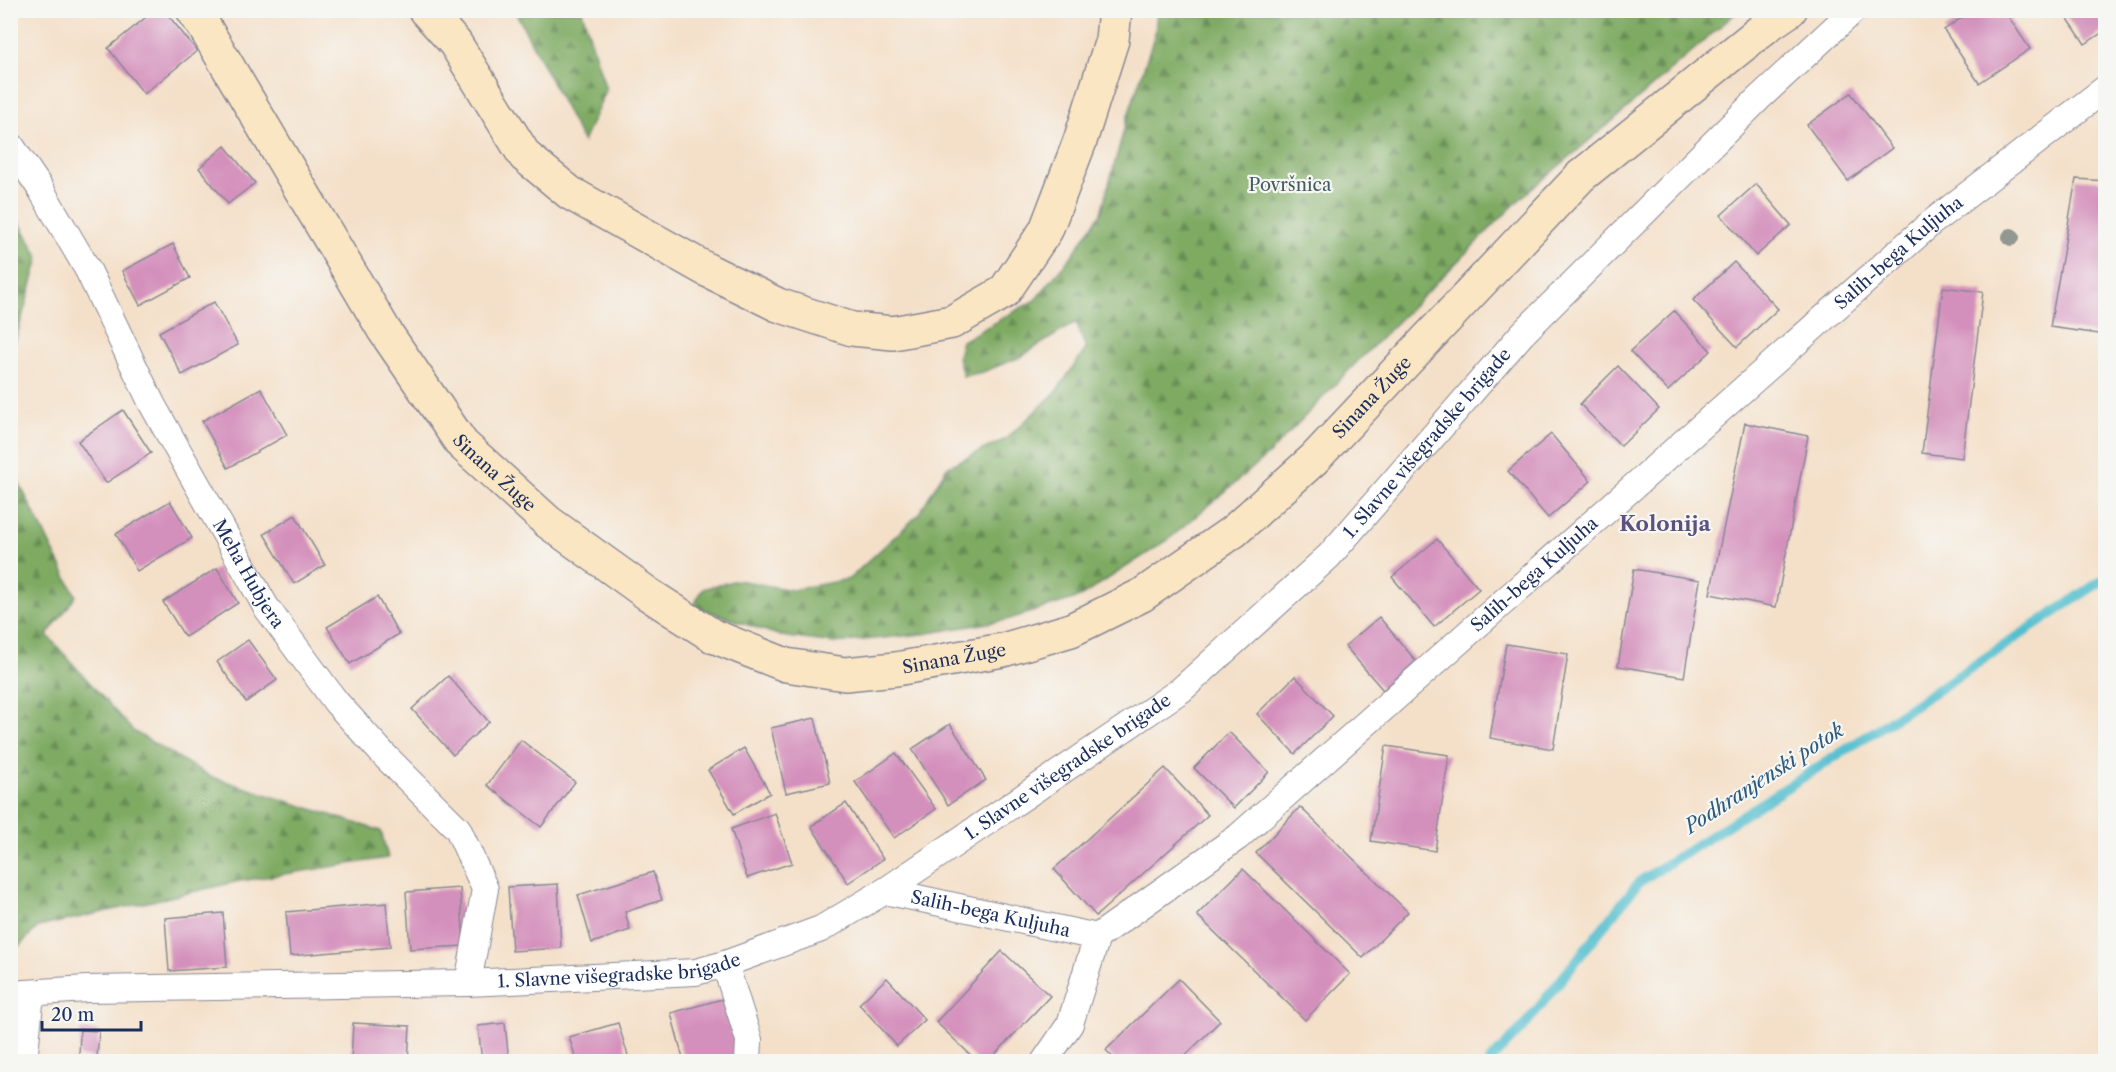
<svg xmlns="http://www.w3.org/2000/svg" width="2116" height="1072" viewBox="0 0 2116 1072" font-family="'Libre Caslon Text',serif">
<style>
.forest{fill:url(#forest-firs);stroke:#4c6c60;stroke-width:1.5}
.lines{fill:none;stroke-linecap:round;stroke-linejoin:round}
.stream{stroke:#54bfcf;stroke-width:10}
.building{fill:#d490bc}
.street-casing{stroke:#888894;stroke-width:28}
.secondary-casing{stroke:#888894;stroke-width:36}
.street{stroke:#fff;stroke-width:26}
.secondary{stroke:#fbe6c4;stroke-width:33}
.tree{fill:#929791}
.labels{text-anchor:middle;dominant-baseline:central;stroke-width:4.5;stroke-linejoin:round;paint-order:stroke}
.park-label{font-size:18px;fill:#425c63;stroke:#f6f6f2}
.street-label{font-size:18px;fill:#1b2f5e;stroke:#f6f6f2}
.water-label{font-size:20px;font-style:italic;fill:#2c5a80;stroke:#f6f6f2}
.quarter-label{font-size:21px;font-weight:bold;fill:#5c517f;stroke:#f6f6f2}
</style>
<defs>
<pattern id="forest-firs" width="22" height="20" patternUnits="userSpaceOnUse" patternTransform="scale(1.5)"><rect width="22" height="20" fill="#7eaa62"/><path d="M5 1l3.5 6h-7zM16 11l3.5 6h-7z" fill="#668b54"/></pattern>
</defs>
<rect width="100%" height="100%" fill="#f6f6f2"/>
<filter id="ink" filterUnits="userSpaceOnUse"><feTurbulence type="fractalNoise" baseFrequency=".0167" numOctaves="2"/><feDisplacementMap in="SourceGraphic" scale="12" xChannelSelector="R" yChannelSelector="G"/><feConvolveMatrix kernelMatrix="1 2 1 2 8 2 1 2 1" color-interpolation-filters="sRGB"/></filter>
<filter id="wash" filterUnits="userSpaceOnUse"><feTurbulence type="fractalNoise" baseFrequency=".008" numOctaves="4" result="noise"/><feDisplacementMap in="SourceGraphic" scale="24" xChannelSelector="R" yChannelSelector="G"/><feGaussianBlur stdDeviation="1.35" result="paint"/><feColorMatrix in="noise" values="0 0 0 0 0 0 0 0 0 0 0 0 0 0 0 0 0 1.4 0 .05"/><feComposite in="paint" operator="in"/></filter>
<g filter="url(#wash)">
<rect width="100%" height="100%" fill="#f4e0c9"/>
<g class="forest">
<path d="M 515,11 L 582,11 L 606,90 L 583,142 Z"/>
<path d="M 1157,11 L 1738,11 L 1623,112 L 1521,198 L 1349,370 L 1269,454 L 1168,540 L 1080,597 L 1006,620 L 923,634 L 834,643 L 781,636 L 693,606 L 703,589 L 737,580 L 792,590 L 849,579 L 918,515 L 947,467 L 1006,439 L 1055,393 L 1086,349 L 1076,322 L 1020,357 L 983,372 L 963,376 L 958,356 L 962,341 L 1035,300 L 1071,257 L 1101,213 L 1126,122 L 1155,34 Z"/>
<path d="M 11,206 L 39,258 L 12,352 L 16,477 L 76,596 L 47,635 L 133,731 L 209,776 L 381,831 L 388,858 L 240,881 L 38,927 L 11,954 Z"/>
</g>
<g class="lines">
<path class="stream" d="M 1489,1062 L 1524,1026 L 1639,882 L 1875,731 L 2106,578"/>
</g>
<g id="blocks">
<g class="building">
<path d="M 155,10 L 164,10 L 197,51 L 144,94 L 108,48 Z"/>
<path d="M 1973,10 L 2004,10 L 2030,49 L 1979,83 L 1944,30 Z"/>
<path d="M 2062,10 L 2106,10 L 2106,30 L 2085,44 Z"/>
<path d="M 1851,93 L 1892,148 L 1848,181 L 1807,125 Z"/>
<path d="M 225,146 L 255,183 L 228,204 L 199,168 Z"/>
<path d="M 2076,179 L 2106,181 L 2106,335 L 2050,327 Z"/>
<path d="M 1756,184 L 1791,225 L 1756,256 L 1721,215 Z"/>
<path d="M 173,244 L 190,278 L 140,305 L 122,271 Z"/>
<path d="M 1734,262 L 1778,309 L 1737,347 L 1693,300 Z"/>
<path d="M 1943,287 L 1983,292 L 1962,458 L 1922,453 Z"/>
<path d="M 214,302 L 238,345 L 182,375 L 159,332 Z"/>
<path d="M 1674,311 L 1711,351 L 1668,391 L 1630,351 Z"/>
<path d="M 1618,366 L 1659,409 L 1621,446 L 1580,404 Z"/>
<path d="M 261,388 L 287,435 L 228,468 L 202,421 Z"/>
<path d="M 123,410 L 151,453 L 106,483 L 78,441 Z"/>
<path d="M 1745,423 L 1808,436 L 1776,607 L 1710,594 Z"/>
<path d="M 1551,434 L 1591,481 L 1548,518 L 1508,471 Z"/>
<path d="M 170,501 L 192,538 L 137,571 L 116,534 Z"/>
<path d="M 295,515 L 325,565 L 294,584 L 264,534 Z"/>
<path d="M 1437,539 L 1479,589 L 1434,627 L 1392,577 Z"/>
<path d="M 217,568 L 238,603 L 185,637 L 163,602 Z"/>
<path d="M 1634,569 L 1700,580 L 1684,677 L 1618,666 Z"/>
<path d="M 377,597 L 399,634 L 350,664 L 327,627 Z"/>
<path d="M 1379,617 L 1416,661 L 1383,690 L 1345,646 Z"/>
<path d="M 248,640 L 277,680 L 246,702 L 217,662 Z"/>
<path d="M 1506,644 L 1568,654 L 1553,749 L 1490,738 Z"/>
<path d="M 448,676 L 489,722 L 453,755 L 412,709 Z"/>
<path d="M 1295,676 L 1333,716 L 1295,754 L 1257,714 Z"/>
<path d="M 815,718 L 830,783 L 786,793 L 771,728 Z"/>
<path d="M 950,724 L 986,780 L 948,805 L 912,749 Z"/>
<path d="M 1229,732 L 1269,772 L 1234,808 L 1194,768 Z"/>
<path d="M 521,740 L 575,782 L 541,827 L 487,785 Z"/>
<path d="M 1386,746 L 1449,755 L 1435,851 L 1371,841 Z"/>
<path d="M 744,748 L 770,793 L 734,814 L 708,770 Z"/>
<path d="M 896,753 L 936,809 L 894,838 L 855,782 Z"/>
<path d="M 1165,768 L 1208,815 L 1096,916 L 1054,869 Z"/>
<path d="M 846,803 L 883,859 L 848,883 L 811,826 Z"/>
<path d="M 1300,807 L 1408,912 L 1363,958 L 1256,853 Z"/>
<path d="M 775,813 L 792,863 L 747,878 L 731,829 Z"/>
<path d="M 1243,869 L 1350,974 L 1305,1020 L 1197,915 Z"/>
<path d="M 653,872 L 662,900 L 625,912 L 630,930 L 592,943 L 578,895 Z"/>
<path d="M 558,884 L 561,948 L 512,951 L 508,887 Z"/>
<path d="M 460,888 L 464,946 L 410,949 L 406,892 Z"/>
<path d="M 386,903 L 390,947 L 290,956 L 286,912 Z"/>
<path d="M 223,913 L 227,967 L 169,971 L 165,918 Z"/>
<path d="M 1002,951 L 1050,996 L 988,1062 L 978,1062 L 936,1022 Z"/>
<path d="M 887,978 L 925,1020 L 897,1046 L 859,1004 Z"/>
<path d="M 1179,979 L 1220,1021 L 1179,1062 L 1117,1062 L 1106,1050 Z"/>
<path d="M 726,998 L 743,1058 L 731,1062 L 684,1062 L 671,1013 Z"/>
<path d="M 353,1023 L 410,1026 L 408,1062 L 351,1062 Z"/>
<path d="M 505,1023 L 509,1062 L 482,1062 L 478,1026 Z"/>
<path d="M 618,1023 L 630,1062 L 577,1062 L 569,1037 Z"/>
<path d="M 80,1030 L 99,1031 L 97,1058 L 79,1057 Z"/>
</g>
</g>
</g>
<g filter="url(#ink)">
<use href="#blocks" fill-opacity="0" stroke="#888894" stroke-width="1.5"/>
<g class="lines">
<g class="street-casing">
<g id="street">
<path id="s1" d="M 10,144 L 40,188 L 88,270 L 152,404 L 266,607 L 336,702 L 384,755 L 458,829 L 485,889 L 468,983"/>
<path id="s2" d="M 885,891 L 1097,937"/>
<path d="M 725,964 L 749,1040 L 748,1062"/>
<path id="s3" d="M 10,994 L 87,989 L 468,983 L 696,972 L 725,964 L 821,929 L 885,891 L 1181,690 L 1329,556 L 1522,334 L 1759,98 L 1854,10"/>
<path d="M 24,1062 L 31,994"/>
<path id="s4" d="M 1044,1062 L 1070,1024 L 1097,937 L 1238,837 L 1931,223 L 2106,88"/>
</g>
</g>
<g class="secondary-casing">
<g id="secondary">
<path id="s5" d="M 193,10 L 205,28 L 384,330 L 462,444 L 548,522 L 648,594 L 713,636 L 786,665 L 845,674 L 896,669 L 1003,650 L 1071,630 L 1142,595 L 1234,531 L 1314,459 L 1581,176 L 1768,25 L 1790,10"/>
<path d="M 425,10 L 455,43 L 525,156 L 570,193 L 709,271 L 778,305 L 852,329 L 893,333 L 952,322 L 1004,292 L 1046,230 L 1080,141 L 1112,40 L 1115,10"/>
</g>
</g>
<use href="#street" class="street"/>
<use href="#secondary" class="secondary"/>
</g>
<circle class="tree" cx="2011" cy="237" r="9"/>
</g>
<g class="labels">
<g class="park-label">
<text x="1290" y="185">Površnica</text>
</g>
<g class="street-label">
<text stroke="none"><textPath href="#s4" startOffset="1192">Salih-bega Kuljuha</textPath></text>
<text stroke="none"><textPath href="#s5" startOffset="1580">Sinana Žuge</textPath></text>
<text stroke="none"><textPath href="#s3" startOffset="1600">1. Slavne višegradske brigade</textPath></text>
<text stroke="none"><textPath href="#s5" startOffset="554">Sinana Žuge</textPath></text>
<text stroke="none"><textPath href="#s1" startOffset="492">Meha Hubjera</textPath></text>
<text stroke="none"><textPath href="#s4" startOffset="706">Salih-bega Kuljuha</textPath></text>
<text stroke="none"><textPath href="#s5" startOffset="1076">Sinana Žuge</textPath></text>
<text stroke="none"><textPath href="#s3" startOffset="1114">1. Slavne višegradske brigade</textPath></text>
<text stroke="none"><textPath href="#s2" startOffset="108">Salih-bega Kuljuha</textPath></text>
<text stroke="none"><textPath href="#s3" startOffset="610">1. Slavne višegradske brigade</textPath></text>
</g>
<g class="water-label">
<text transform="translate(1764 778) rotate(-33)">Podhranjenski potok</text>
</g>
<g class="quarter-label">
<text x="1665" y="523">Kolonija</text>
</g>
</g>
<rect width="2116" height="1072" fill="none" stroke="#f6f6f2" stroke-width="36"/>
<path d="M42 1021v9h99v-9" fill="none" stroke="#1b2f5e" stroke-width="3"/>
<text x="51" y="1021" font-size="18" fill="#1b2f5e" stroke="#f6f6f2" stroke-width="4.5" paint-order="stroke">20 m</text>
</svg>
